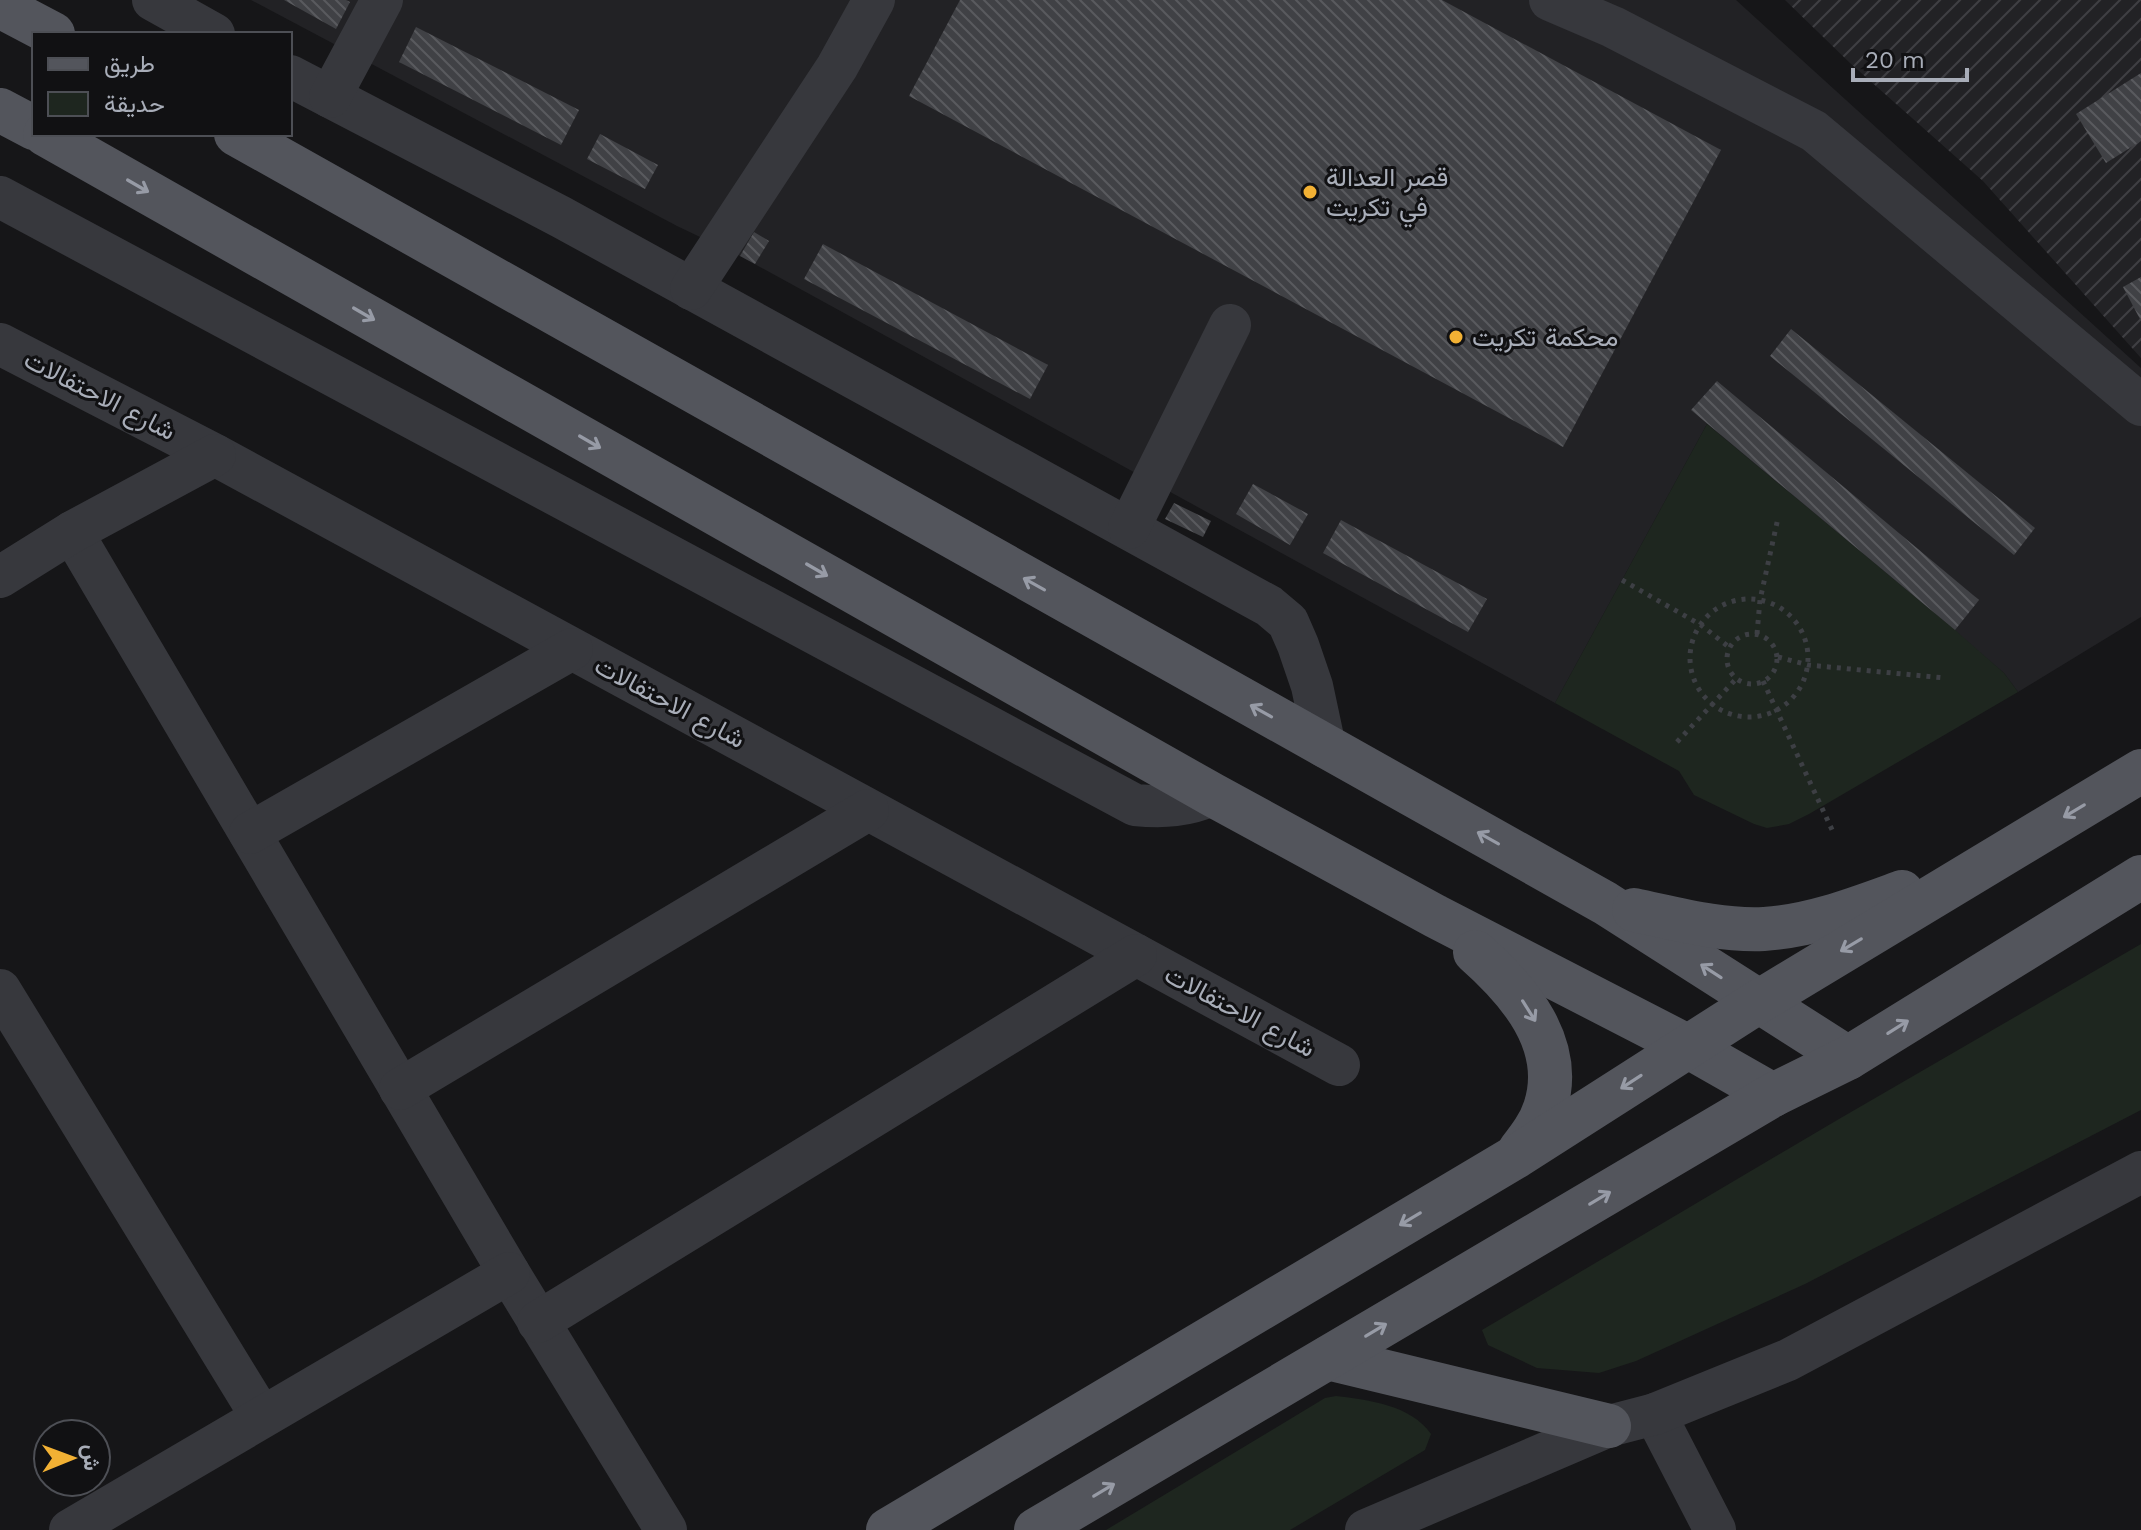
<svg xmlns="http://www.w3.org/2000/svg" width="2141" height="1530" viewBox="0 0 2141 1530" font-family="'Work Sans',Vazirmatn,sans-serif">
<style>
.built{fill:#222225}
.industrial{fill:url(#industrial-furrows)}
.park{fill:#1e261f}
.building{fill:url(#building-back-hatch)}
.lines{fill:none;stroke-linecap:round;stroke-linejoin:round}
.path{stroke:#3d3f44;stroke-width:5;stroke-dasharray:4 6;stroke-linecap:butt}
.minor{stroke:#37383d;stroke-width:42}
.major{stroke:#53555c;stroke-width:44}
.oneway{stroke:#979ba6}
.poi-dot{fill:#f2b134;stroke:#111113;stroke-width:3}
.labels{text-anchor:middle;dominant-baseline:central;stroke-width:6;stroke-linejoin:round;paint-order:stroke}
.poi-label{font-size:26px;fill:#a8adb8;stroke:#111113;text-anchor:start}
.street-label{font-size:26px;fill:#a8adb8;stroke:#111113}
</style>
<defs>
<pattern id="industrial-furrows" width="10" height="10" patternUnits="userSpaceOnUse" patternTransform="scale(2)"><rect width="10" height="10" fill="#222225"/><path d="M-1 1l2-2M0 10L10 0M9 11l2-2" fill="none" stroke="#3f3f43"/></pattern>
<pattern id="building-back-hatch" width="6" height="6" patternUnits="userSpaceOnUse" patternTransform="scale(2)"><rect width="6" height="6" fill="#404145"/><path d="M-1 5l2 2M0 0l6 6M5-1l2 2" fill="none" stroke="#595a5e"/></pattern>
</defs>
<rect width="100%" height="100%" fill="#161618"/>
<path class="built" d="M 251,0 L 1736,0 L 2141,368 L 2141,617 L 2018,692 L 2004,673 L 1707,424 L 1555,703 L 740,256 L 677,226 Z"/>
<path class="industrial" d="M 1785,0 L 2141,0 L 2141,358 L 1983,181 L 1850,63 Z"/>
<g class="park">
<path d="M 1707,424 L 1955,630 L 2004,673 L 2018,692 L 1809,814 L 1789,824 L 1767,828 L 1754,824 L 1694,795 L 1679,771 L 1555,703 Z"/>
<path d="M 2141,944 L 2141,1110 L 1805,1284 L 1636,1361 L 1599,1373 L 1537,1368 L 1488,1345 L 1482,1330 L 1839,1119 Z"/>
<path d="M 1336,1396 C 1369,1400 1411,1405 1431,1434 L 1425,1450 L 1290,1530 L 1106,1530 L 1325,1398 Z"/>
</g>
<g class="building">
<path d="M 284,0 L 346,0 L 350,2 L 336,29 Z"/>
<path d="M 960,0 L 1442,0 L 1721,150 L 1563,447 L 909,96 Z"/>
<path d="M 416,27 L 579,110 L 561,145 L 399,62 Z"/>
<path d="M 2141,73 L 2141,141 L 2106,163 L 2076,114 Z"/>
<path d="M 600,134 L 658,165 L 645,189 L 587,159 Z"/>
<path d="M 754,232 L 769,241 L 755,264 L 740,256 Z"/>
<path d="M 823,244 L 1048,365 L 1030,399 L 804,279 Z"/>
<path d="M 2141,277 L 2141,321 L 2123,287 Z"/>
<path d="M 1791,329 L 2035,528 L 2014,555 L 1770,356 Z"/>
<path d="M 1717,381 L 1979,600 L 1955,630 L 1691,410 Z"/>
<path d="M 1253,484 L 1308,514 L 1290,545 L 1236,514 Z"/>
<path d="M 1174,503 L 1211,521 L 1203,537 L 1165,519 Z"/>
<path d="M 1341,520 L 1487,599 L 1468,632 L 1323,553 Z"/>
</g>
<g class="lines">
<g class="path">
<path d="M 1622,580 L 1701,625 L 1730,648"/>
<circle cx="1749" cy="658" r="59"/>
<circle cx="1752" cy="659" r="25"/>
<path d="M 1757,634 L 1760,600 L 1778,518"/>
<path d="M 1778,657 L 1808,665 L 1945,678"/>
<path d="M 1763,681 L 1834,834"/>
<path d="M 1677,742 L 1736,679"/>
</g>
<g class="minor">
<path d="M 153,0 L 214,34"/>
<path d="M 1550,0 L 1613,27 L 1814,131 L 2141,405"/>
<path d="M 290,76 L 561,217 L 1269,606 L 1288,622 L 1298,645 L 1312,686 L 1325,747"/>
<path d="M 330,97 L 382,0"/>
<path d="M 0,197 L 1135,805 C 1164,808 1187,806 1213,795"/>
<path d="M 691,289 L 837,67 L 874,0"/>
<path d="M 0,344 L 215,455 L 1339,1065"/>
<path d="M 1129,528 L 1230,325"/>
<path d="M 72,532 L 509,1273 L 666,1530"/>
<path d="M 0,577 L 72,532 L 215,455"/>
<path d="M 250,833 L 572,649"/>
<path d="M 0,990 L 261,1416"/>
<path d="M 400,1089 L 868,810"/>
<path d="M 538,1322 L 1136,955"/>
<path d="M 1655,1414 L 1715,1530"/>
<path d="M 70,1530 L 509,1273"/>
<path d="M 1366,1530 L 1609,1426 L 1655,1414 L 1788,1360 L 2141,1172"/>
</g>
<g class="major">
<path d="M 0,6 L 53,34"/>
<path d="M 0,110 L 34,128"/>
<path d="M 45,134 L 1213,795 L 1435,916 L 1687,1046 L 1773,1095"/>
<path d="M 236,134 L 1605,903 L 1848,1058"/>
<path d="M 1634,910 C 1677,919 1720,931 1764,929 C 1812,926 1858,908 1902,892"/>
<path d="M 1475,952 C 1518,990 1566,1044 1545,1108 C 1540,1124 1530,1137 1520,1150"/>
<path d="M 1328,1358 L 1609,1426"/>
<path d="M 888,1530 L 1517,1156 L 1758,1002 L 2141,771"/>
<path d="M 1036,1530 L 1773,1095 L 1848,1058 L 2141,877"/>
</g>
</g>
<defs><path id="oneway-shaft" d="M-6 0H5M1.5-3L5.5 0L1.5 3" fill="none" stroke-width="1.6" stroke-linecap="round" stroke-linejoin="round" transform="scale(2)"/></defs>
<g class="oneway">
<use href="#oneway-shaft" transform="translate(138 186) rotate(30)"/>
<use href="#oneway-shaft" transform="translate(364 314) rotate(30)"/>
<use href="#oneway-shaft" transform="translate(590 442) rotate(30)"/>
<use href="#oneway-shaft" transform="translate(817 570) rotate(30)"/>
<use href="#oneway-shaft" transform="translate(1034 584) rotate(-151)"/>
<use href="#oneway-shaft" transform="translate(1261 711) rotate(-151)"/>
<use href="#oneway-shaft" transform="translate(2074 811) rotate(149)"/>
<use href="#oneway-shaft" transform="translate(1488 838) rotate(-151)"/>
<use href="#oneway-shaft" transform="translate(1851 945) rotate(149)"/>
<use href="#oneway-shaft" transform="translate(1711 971) rotate(-147)"/>
<use href="#oneway-shaft" transform="translate(1529 1011) rotate(58)"/>
<use href="#oneway-shaft" transform="translate(1898 1027) rotate(-32)"/>
<use href="#oneway-shaft" transform="translate(1631 1082) rotate(147)"/>
<use href="#oneway-shaft" transform="translate(1600 1198) rotate(-31)"/>
<use href="#oneway-shaft" transform="translate(1410 1219) rotate(149)"/>
<use href="#oneway-shaft" transform="translate(1376 1330) rotate(-31)"/>
<use href="#oneway-shaft" transform="translate(1104 1490) rotate(-31)"/>
</g>
<g class="poi-dot">
<circle cx="1310" cy="192" r="8"/>
<circle cx="1456" cy="337" r="8"/>
</g>
<g class="labels">
<g class="poi-label">
<text x="1326" y="177">قصر العدالة<tspan x="1326" dy="30">في تكريت</tspan></text>
<text x="1472" y="337">محكمة تكريت</text>
</g>
<g class="street-label">
<text transform="translate(100 395) rotate(27)">شارع الاحتفالات</text>
<text transform="translate(670 702) rotate(28)">شارع الاحتفالات</text>
<text transform="translate(1240 1011) rotate(28)">شارع الاحتفالات</text>
</g>
</g>
<rect x="32" y="32" width="260" height="104" fill="#111113" stroke="#4d4f55" stroke-width="2"/>
<rect x="48" y="58" width="40" height="12" fill="#53555c" stroke="#4d4f55" stroke-width="2"/>
<text x="104" y="72" font-size="24" fill="#a8adb8">طريق</text>
<rect x="48" y="92" width="40" height="24" fill="#1e261f" stroke="#4d4f55" stroke-width="2"/>
<text x="104" y="112" font-size="24" fill="#a8adb8">حديقة</text>
<g transform="translate(72 1458) rotate(89)"><circle r="38" fill="#111113" stroke="#4d4f55" stroke-width="2"/>
<path d="M0-6L14 30L0 20L-14 30Z" fill="#f2b134"/>
<text y="-12" font-size="22" font-weight="bold" text-anchor="middle" fill="#a8adb8">ش</text>
</g>
<path d="M1853 68v12h114v-12" fill="none" stroke="#a8adb8" stroke-width="4"/>
<text x="1865" y="68" font-size="24" fill="#a8adb8" stroke="#111113" stroke-width="6" paint-order="stroke">20 m</text>
</svg>
